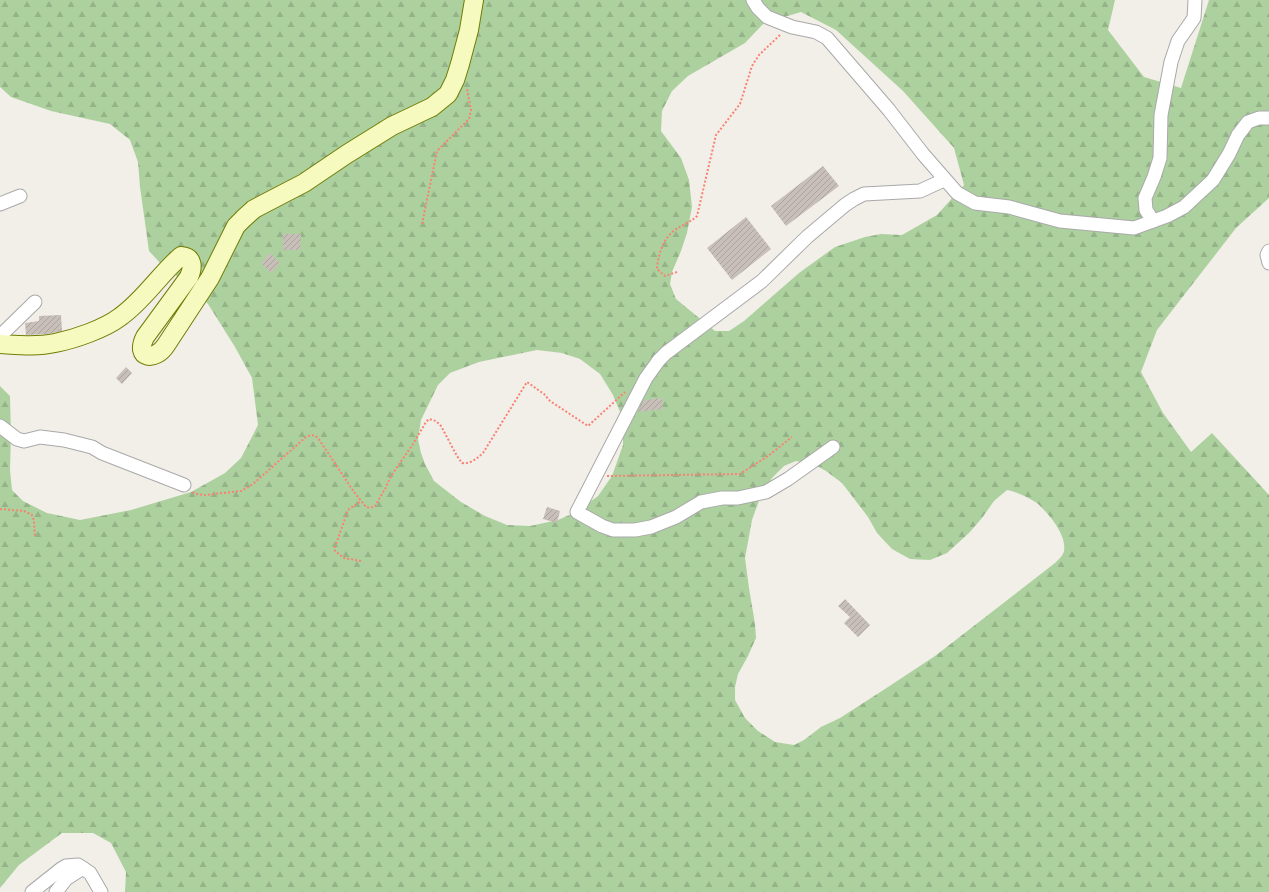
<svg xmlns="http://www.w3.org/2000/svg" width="1269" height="892" viewBox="0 0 1269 892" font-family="Quicksand,sans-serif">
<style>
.forest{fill:url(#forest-firs);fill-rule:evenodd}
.building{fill:url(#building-hatch)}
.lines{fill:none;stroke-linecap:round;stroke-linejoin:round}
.street-casing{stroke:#a9a9a9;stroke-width:15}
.secondary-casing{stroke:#707d05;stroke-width:20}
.path{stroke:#fa8072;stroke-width:2;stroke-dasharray:2 2;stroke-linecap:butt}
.street{stroke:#fff;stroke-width:13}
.secondary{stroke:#f7fabf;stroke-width:18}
</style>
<defs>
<pattern id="forest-firs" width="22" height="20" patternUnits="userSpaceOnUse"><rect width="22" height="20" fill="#add19e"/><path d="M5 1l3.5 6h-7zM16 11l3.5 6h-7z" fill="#95b388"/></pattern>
<pattern id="building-hatch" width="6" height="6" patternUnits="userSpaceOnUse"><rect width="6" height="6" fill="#c7bfb8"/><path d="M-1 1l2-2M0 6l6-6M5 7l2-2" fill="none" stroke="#aba49e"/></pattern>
</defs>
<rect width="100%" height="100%" fill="#f2efe9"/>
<path class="forest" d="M 0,0 L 1115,0 L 1108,30 L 1144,77 L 1181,88 L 1209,0 L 1269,0 L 1269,198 L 1236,228 L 1157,330 L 1141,372 L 1163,413 L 1191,452 L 1212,433 L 1269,495 L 1269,892 L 125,892 L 126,872 L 111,843 L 93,833 L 62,833 L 19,865 L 0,888 L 0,386 L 10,396 L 11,434 L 10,470 L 12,490 L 23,501 L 47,513 L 80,520 L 131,510 L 191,492 L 225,473 L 241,458 L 258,425 L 252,378 L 235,347 L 208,304 L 195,290 L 162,265 L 149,251 L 140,187 L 138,162 L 130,140 L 110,124 L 51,111 L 11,97 L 0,87 ZM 801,12 L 836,30 L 903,91 L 954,148 L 964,185 L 937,215 L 902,235 L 881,234 L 865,237 L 835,247 L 799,273 L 744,321 L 729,331 L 715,331 L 676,299 L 670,284 L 672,272 L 681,251 L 687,233 L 692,207 L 689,180 L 681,158 L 661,131 L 662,111 L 672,91 L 688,76 L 745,43 L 764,23 ZM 537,350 L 562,353 L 580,359 L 600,374 L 613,395 L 623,419 L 623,445 L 612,476 L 598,496 L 576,512 L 558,520 L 530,526 L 507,525 L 485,516 L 461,502 L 434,481 L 425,464 L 421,453 L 418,439 L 421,420 L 438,385 L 450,373 L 479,362 ZM 796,461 L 815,465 L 826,471 L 842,483 L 868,517 L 877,533 L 892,549 L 910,559 L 930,560 L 947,553 L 969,533 L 982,518 L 994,501 L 1007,490 C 1017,492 1030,498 1038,504 C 1049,514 1067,535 1064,551 C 1063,556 1058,560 1055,563 L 935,656 L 888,687 L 840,718 L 821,727 L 804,740 L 794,745 L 775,742 L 758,731 L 745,718 L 735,700 L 735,687 L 738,674 L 748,656 L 756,638 L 755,624 L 749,588 L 745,558 L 752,520 L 760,498 L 772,478 L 784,466 Z"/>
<g class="building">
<path d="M 823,166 L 839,186 L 786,226 L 771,206 Z"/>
<path d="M 746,217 L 771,249 L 732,280 L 707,248 Z"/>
<path d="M 283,234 L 301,234 L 300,250 L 283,250 Z"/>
<path d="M 270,253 L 280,263 L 271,273 L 261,263 Z"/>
<path d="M 61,315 L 62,331 L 47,334 L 26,335 L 25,323 L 39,321 L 39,316 Z"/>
<path d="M 126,367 L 132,373 L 122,384 L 116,378 Z"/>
<path d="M 662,398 L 663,409 L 638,412 L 644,400 Z"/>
<path d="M 547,507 L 560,511 L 557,523 L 543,519 Z"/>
<path d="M 845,599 L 870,625 L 858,637 L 844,623 L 850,617 L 838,606 Z"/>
</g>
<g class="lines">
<g class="street-casing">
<g id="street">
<path d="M 753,0 L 758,8 L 767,17 L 792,27 L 816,32 L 827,38 L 889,110 L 923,154 L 957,193 L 975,203 L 1009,207 L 1060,221 L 1134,228 L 1167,216 L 1184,207 L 1213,180 L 1229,154 L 1238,135 L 1248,122 L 1259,118 L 1269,118"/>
<path d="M 0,204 L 20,196"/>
<path d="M 1153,221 L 1146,210 L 1145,198 L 1154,177 L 1160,158 L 1161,115 L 1171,62 L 1178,41 L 1194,18 L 1195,0"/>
<path d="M 1269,251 L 1267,255 L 1269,263"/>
<path d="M 0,336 L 35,302"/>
<path d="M 0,426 L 17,439 L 24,441 L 40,437 L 64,440 L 92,447 L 102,453 L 184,485"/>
<path d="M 833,447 L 788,479 L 766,492 L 738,498 L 722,498 L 701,502 L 676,517 L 651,527 L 635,530 L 613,530 L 602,526 L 577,512 L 646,378 L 659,360 L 666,353 L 762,281 L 807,237 L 845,205 L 854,199 L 864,194 L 920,191 L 944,180"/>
<path d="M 32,892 L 61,869 L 66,866 L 78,865 L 90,873 L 101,892"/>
<path d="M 56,892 L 66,879 L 83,868"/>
</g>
</g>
<g class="secondary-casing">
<path id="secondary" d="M 0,344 C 18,345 37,347 55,343 C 75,339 104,329 120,317 C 144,300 159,275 181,256 C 194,257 193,268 189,277 L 145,337 C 134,359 155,362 166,345 L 210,278 L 236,226 L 244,218 L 254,209 L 304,183 L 347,154 L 392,126 L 432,107 L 448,94 L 455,80 L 460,64 L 469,30 L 474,0"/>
</g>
<g class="path">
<path d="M 422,224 L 437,151 L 469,119 L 471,110 L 467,89"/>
<path d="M 677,272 L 665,276 L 657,269 C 658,255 663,238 675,230 C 682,225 691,222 697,216 L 716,135 L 740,104 L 752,66 L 759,55 L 781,34"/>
<path d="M 607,476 L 740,474 L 768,456 L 792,437"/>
<path d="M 193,492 L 195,494 L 205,495 L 241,491 L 253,484 L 306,437 C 311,435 313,434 318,438 L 354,492 L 366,507 L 370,508 L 375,506 L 385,489 L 391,476 L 413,444 L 426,422 L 429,419 L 436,421 L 441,426 L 457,456 L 462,463 C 471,464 476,459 483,453 L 527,382 L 544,394 L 550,401 L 588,426 L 625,392"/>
<path d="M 0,509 L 24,511 L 32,515 L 34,521 L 35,537"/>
<path d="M 361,561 L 344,558 L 335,551 L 335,547 L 348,510 L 361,501"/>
</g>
<use href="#street" class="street"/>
<use href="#secondary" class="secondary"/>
</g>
</svg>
